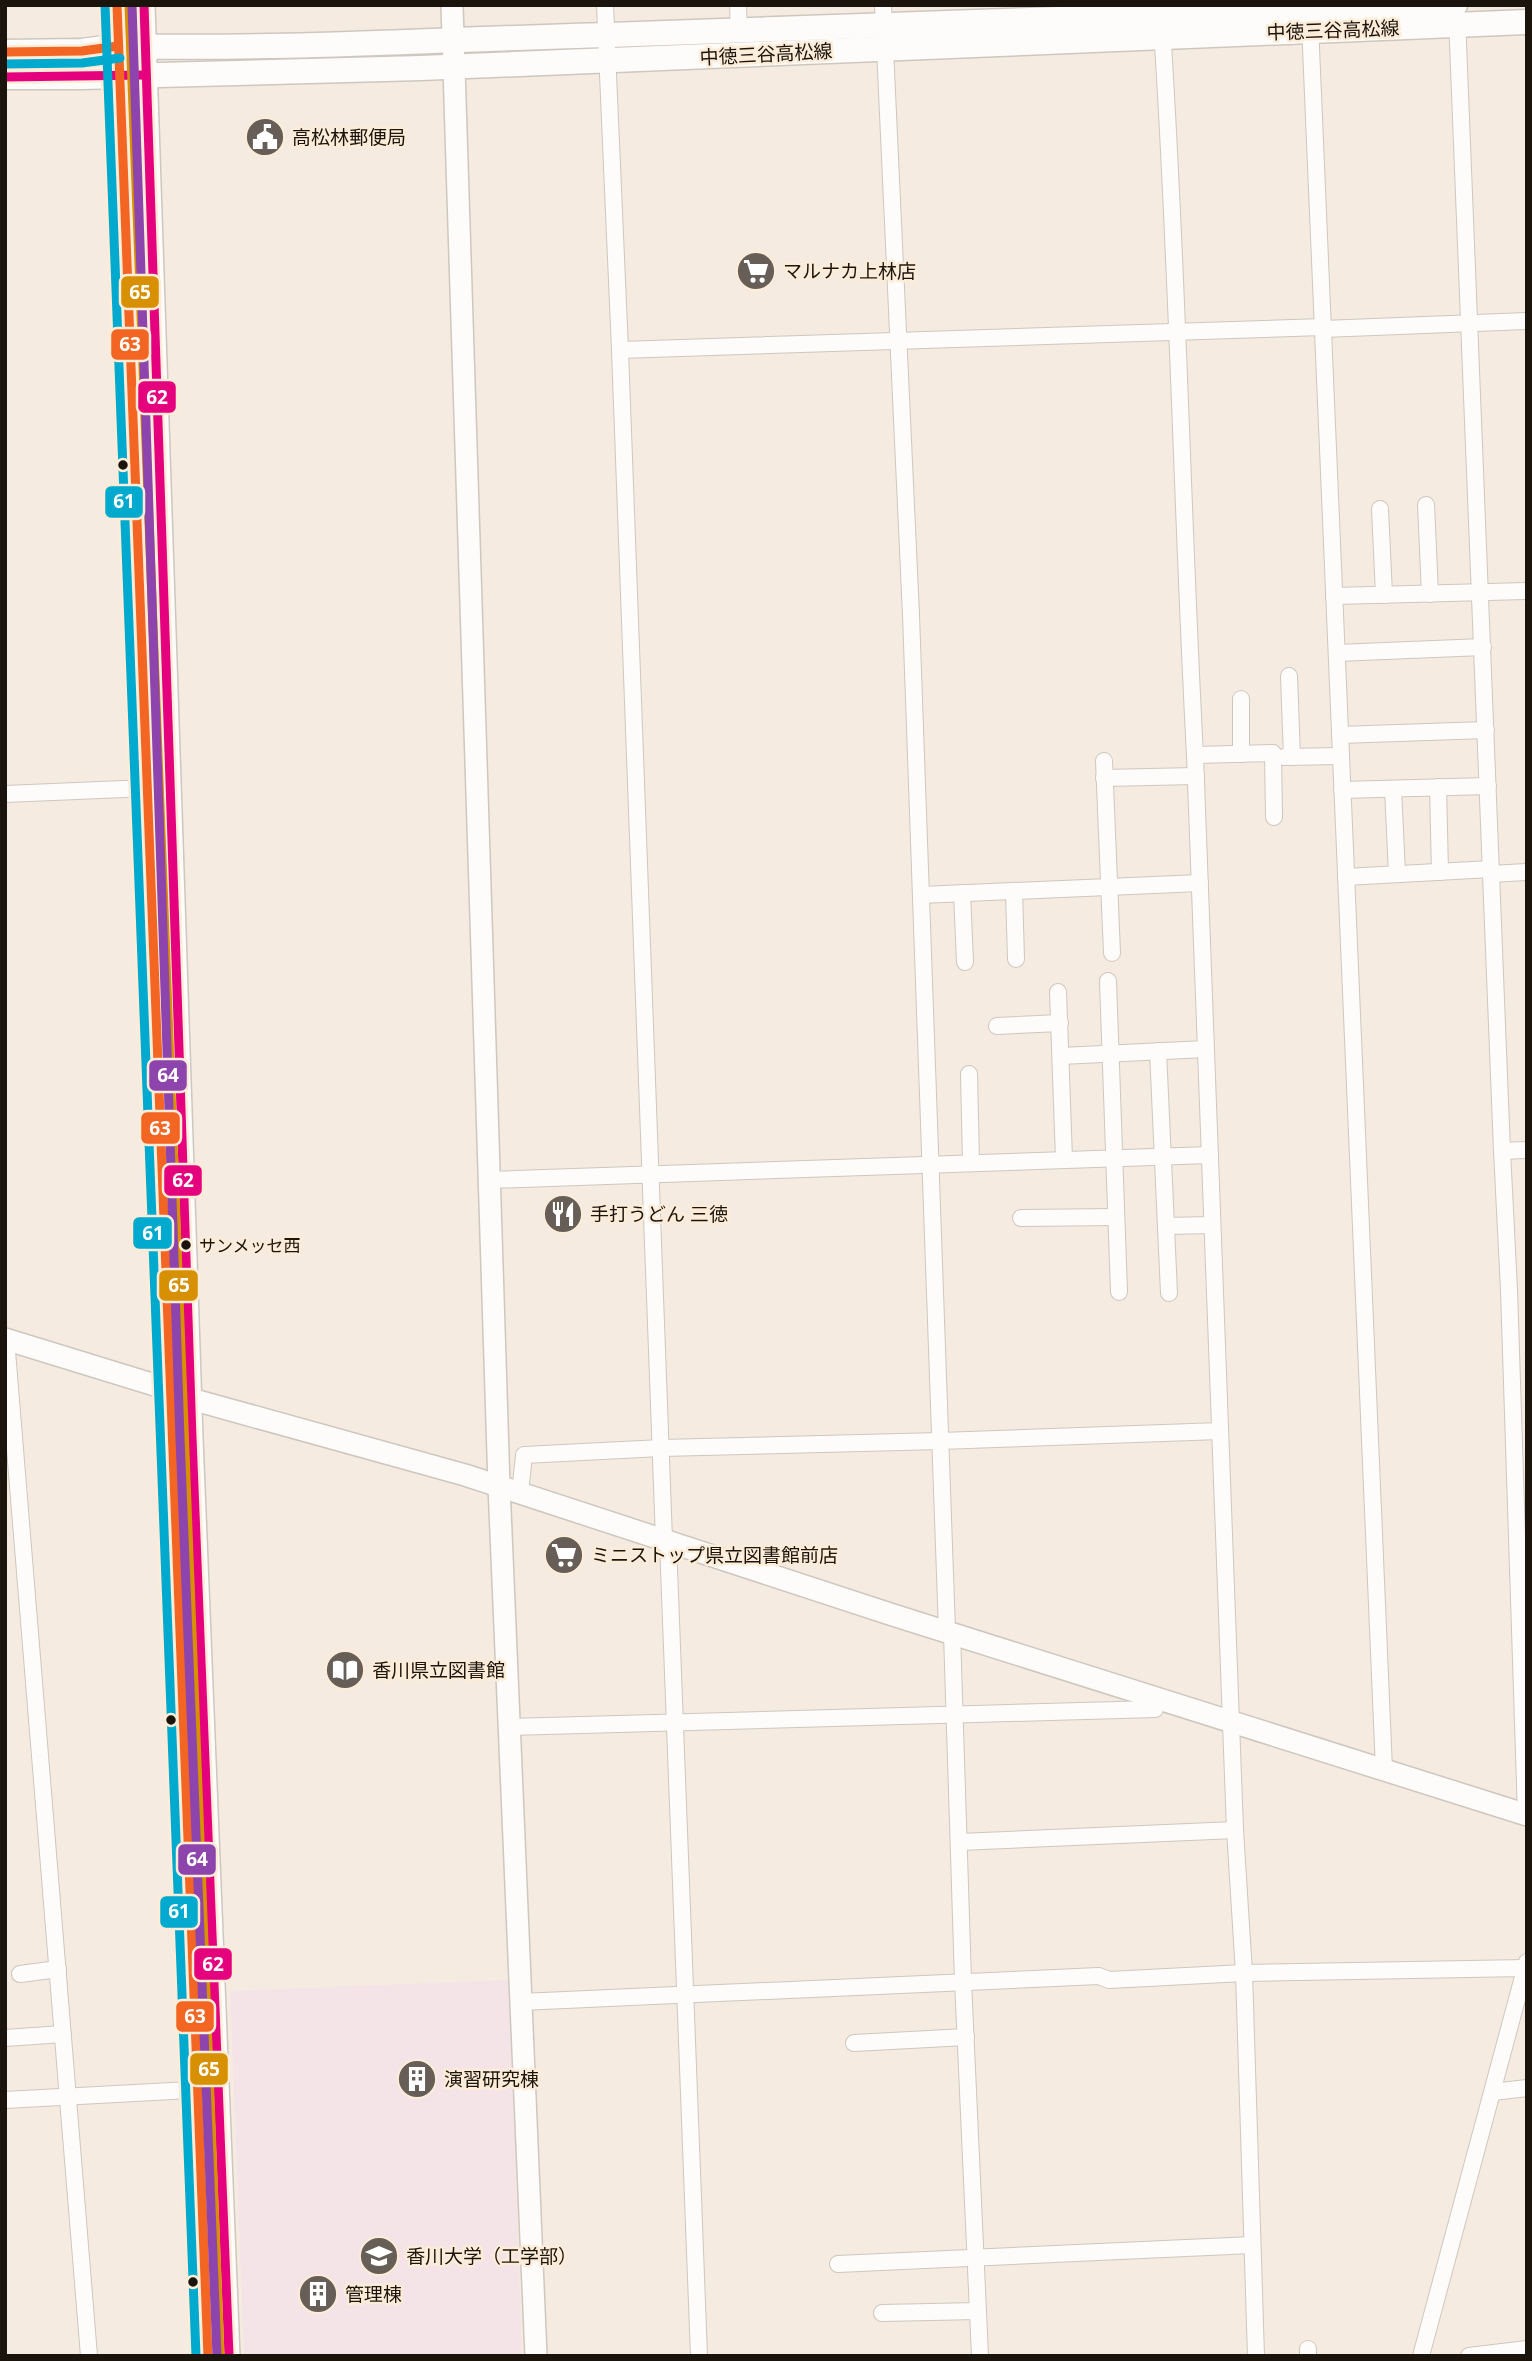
<svg xmlns="http://www.w3.org/2000/svg" width="1532" height="2361" viewBox="0 0 1532 2361" font-family="'Noto Sans','Noto Sans JP',sans-serif">
<style>
.education{fill:#f4e4e7}
.lines{fill:none;stroke-linecap:round;stroke-linejoin:round}
.street-casing{stroke:#cec7bf;stroke-width:18}
.secondary-casing{stroke:#cec7bf;stroke-width:24}
.primary-casing{stroke:#cec7bf;stroke-width:27}
.street{stroke:#fefcfa;stroke-width:16}
.secondary{stroke:#fefcfa;stroke-width:21}
.primary{stroke:#fefcfa;stroke-width:24}
.bus-1-casing{stroke:#fdecd8;stroke-width:14}
.bus-2-casing{stroke:#fdecd8;stroke-width:14}
.bus-3-casing{stroke:#fdecd8;stroke-width:14}
.bus-4-casing{stroke:#fdecd8;stroke-width:14}
.bus-5-casing{stroke:#fdecd8;stroke-width:14}
.bus-1{stroke:#e5007d;stroke-width:9}
.bus-2{stroke:#f26522;stroke-width:9}
.bus-3{stroke:#00a9ce;stroke-width:9}
.bus-4{stroke:#d69002;stroke-width:9}
.bus-5{stroke:#8e44ad;stroke-width:9}
.bus-dot{fill:#1a140d;stroke:#fdecd8;stroke-width:2.5}
.labels{text-anchor:middle;dominant-baseline:central;stroke-width:5;stroke-linejoin:round;paint-order:stroke}
.bus-label{font-size:17px;fill:#1a140d;stroke:#fdecd8;text-anchor:start}
.street-label{font-size:19px;fill:#1a140d;stroke:#fdecd8}
.poi-label{font-size:19px;fill:#1a140d;stroke:#fdecd8;text-anchor:start}
.line-badge{stroke:#fdecd8;stroke-width:2.5}
.badge-label{font-size:19px;text-anchor:middle;font-weight:bold;fill:#fff}
</style>
<rect width="100%" height="100%" fill="#f5ebe0"/>
<path class="education" d="M 509,1980 L 522,2356 L 244,2356 L 230,1991 Z"/>
<g class="lines">
<g class="street-casing">
<g id="street">
<path d="M 605,5 L 620,350 L 664,1540"/>
<path d="M 738,5 L 739,31"/>
<path d="M 883,5 L 911,615 L 947,1631"/>
<path d="M 1457,18 L 1502,1151 L 1509,1290 L 1526,1815"/>
<path d="M 1310,24 L 1384,1770"/>
<path d="M 1162,29 C 1178,271 1182,513 1195,755 L 1235,1830 L 1244,1973 L 1256,2356"/>
<path d="M 1323,329 L 1527,321"/>
<path d="M 620,350 L 1323,327"/>
<path d="M 1426,505 L 1430,594"/>
<path d="M 1380,509 L 1384,595"/>
<path d="M 1334,596 L 1527,591"/>
<path d="M 1337,653 L 1483,647"/>
<path d="M 1289,676 L 1292,757"/>
<path d="M 1241,699 L 1241,754"/>
<path d="M 1340,735 L 1486,730"/>
<path d="M 1195,755 L 1273,753 L 1274,817"/>
<path d="M 1284,757 L 1341,756"/>
<path d="M 1104,761 L 1112,953"/>
<path d="M 1104,778 L 1196,776"/>
<path d="M 1438,787 L 1440,872"/>
<path d="M 1393,789 L 1397,874"/>
<path d="M 1342,790 L 1488,786"/>
<path d="M 5,794 L 148,788"/>
<path d="M 1491,874 L 1527,872"/>
<path d="M 1346,877 L 1491,869"/>
<path d="M 1014,891 L 1016,959"/>
<path d="M 962,893 L 965,962"/>
<path d="M 921,895 L 1200,883"/>
<path d="M 1108,981 L 1119,1292"/>
<path d="M 1058,992 L 1064,1159"/>
<path d="M 997,1026 L 1060,1023"/>
<path d="M 1158,1051 L 1169,1293"/>
<path d="M 1061,1056 L 1206,1049"/>
<path d="M 969,1074 L 971,1162"/>
<path d="M 1502,1151 L 1527,1150"/>
<path d="M 490,1180 L 1210,1155"/>
<path d="M 1021,1218 L 1116,1217"/>
<path d="M 1166,1226 L 1212,1225"/>
<path d="M 6,1339 L 89,2356"/>
<path d="M 520,1493 L 524,1455 L 661,1448 L 940,1441 L 1220,1431"/>
<path d="M 668,1542 L 699,2356"/>
<path d="M 952,1633 L 963,1981 L 980,2356"/>
<path d="M 509,1727 L 1155,1709 L 1158,1698"/>
<path d="M 960,1842 L 1235,1830"/>
<path d="M 20,1974 L 58,1969"/>
<path d="M 521,2002 L 1099,1976 L 1109,1980 L 1244,1973 L 1525,1968"/>
<path d="M 5,2038 L 63,2034"/>
<path d="M 854,2043 L 966,2037"/>
<path d="M 1493,2092 L 1527,2088"/>
<path d="M 5,2100 L 209,2089"/>
<path d="M 838,2264 L 1252,2245"/>
<path d="M 882,2313 L 978,2311"/>
<path d="M 1308,2356 L 1308,2349"/>
<path d="M 1421,2356 L 1527,1962"/>
<path d="M 1469,2356 L 1527,2349"/>
</g>
</g>
<g class="secondary-casing">
<g id="secondary">
<path d="M 117,5 L 208,2356"/>
<path d="M 144,5 L 192,1438 L 229,2356"/>
<path d="M 452,5 L 499,1486 L 536,2356"/>
<path d="M 5,1339 L 171,1390 L 191,1399 L 465,1475 L 893,1615 L 1527,1815"/>
</g>
</g>
<g class="primary-casing">
<g id="primary">
<path d="M 5,52 L 82,51 L 118,46 C 282,50 445,39 609,35 C 891,26 1173,16 1455,5"/>
<path d="M 5,77 L 82,77 L 421,68 L 1527,22"/>
</g>
</g>
<use href="#street" class="street"/>
<use href="#secondary" class="secondary"/>
<use href="#primary" class="primary"/>
<g class="bus-1-casing">
<g id="bus-1">
<path d="M 144,5 L 192,1438 L 229,2356"/>
<path d="M 5,77 L 146,75"/>
</g>
</g>
<g class="bus-2-casing">
<g id="bus-2">
<path d="M 117,5 L 208,2356"/>
<path d="M 5,52 L 82,51 L 118,46"/>
</g>
</g>
<g class="bus-3-casing">
<g id="bus-3">
<path d="M 105,5 L 196,2356"/>
<path d="M 5,64 L 82,63 L 120,58"/>
</g>
</g>
<g class="bus-4-casing">
<path id="bus-4" d="M 129,5 L 220,2356"/>
</g>
<g class="bus-5-casing">
<path id="bus-5" d="M 132,5 L 180,1438 L 217,2356"/>
</g>
<use href="#bus-1" class="bus-1"/>
<use href="#bus-2" class="bus-2"/>
<use href="#bus-3" class="bus-3"/>
<use href="#bus-4" class="bus-4"/>
<use href="#bus-5" class="bus-5"/>
</g>
<defs>
<g id="civic-disc" transform="scale(2.0125)"><circle r="9.5" fill="#675f57" stroke="#fdecd8"/><path d="M-.6-6.5H3V-4.5H.6V-3L4-1V1h2V6H-6V1h2V-1L-.6-3ZM-1.2 2.5V6h2.4V2.5Z" fill="#fff"/></g>
<g id="supermarket-disc" transform="scale(2.0125)"><circle r="9.5" fill="#675f57" stroke="#fdecd8"/><path d="M-6-5.5h2.5l.6 2H6L4.5 2H-2.5L-4.4-4H-6ZM-1.5 3.2a1.3 1.3 0 1 0 .1 0ZM3 3.2a1.3 1.3 0 1 0 .1 0Z" fill="#fff"/></g>
<g id="restaurant-disc" transform="scale(2.0125)"><circle r="9.5" fill="#675f57" stroke="#fdecd8"/><path d="M-5-6h1v4h1v-4h1v4h1v-4h1v5L-1.5 .5V6h-2V.5L-5-1ZM5-6V6H3V1.5H1.5Q1.5-4 5-6Z" fill="#fff"/></g>
<g id="library-disc" transform="scale(2.0125)"><circle r="9.5" fill="#675f57" stroke="#fdecd8"/><path d="M-6-4Q-3-5.5-.7-3.5V5Q-3 3-6 4ZM6-4Q3-5.5 .7-3.5V5Q3 3 6 4Z" fill="#fff"/></g>
<g id="building-disc" transform="scale(2.0125)"><circle r="9.5" fill="#675f57" stroke="#fdecd8"/><path d="M-4-6H4V6H1V3H-1V6H-4ZM-2.5-4.3h1.7v1.8h-1.7ZM.8-4.3h1.7v1.8H.8ZM-2.5-1h1.7V.8h-1.7ZM.8-1h1.7V.8H.8Z" fill="#fff"/></g>
<g id="university-disc" transform="scale(2.0125)"><circle r="9.5" fill="#675f57" stroke="#fdecd8"/><path d="M0-5L7-2L0 1L-7-2ZM-4 1L0 2.5L4 1V4Q0 6-4 4Z" fill="#fff"/></g>
</defs>
<g fill-rule="evenodd">
<use href="#civic-disc" x="265" y="137"/>
<use href="#supermarket-disc" x="756" y="271"/>
<use href="#restaurant-disc" x="563" y="1214"/>
<use href="#supermarket-disc" x="564" y="1555"/>
<use href="#library-disc" x="345" y="1670"/>
<use href="#building-disc" x="417" y="2079"/>
<use href="#university-disc" x="379" y="2256"/>
<use href="#building-disc" x="318" y="2294"/>
</g>
<g class="bus-dot">
<circle cx="123" cy="465" r="6"/>
<circle cx="186" cy="1245" r="6"/>
<circle cx="171" cy="1720" r="6"/>
<circle cx="193" cy="2282" r="6"/>
</g>
<g class="labels">
<g class="bus-label">
<text x="199" y="1245">サンメッセ西</text>
</g>
<g class="street-label">
<text transform="translate(1333 30) rotate(-2)">中徳三谷高松線</text>
<text transform="translate(766 54) rotate(-3)">中徳三谷高松線</text>
</g>
<g class="poi-label">
<text x="292" y="137">高松林郵便局</text>
<text x="783" y="271">マルナカ上林店</text>
<text x="590" y="1214">手打うどん 三徳</text>
<text x="591" y="1555">ミニストップ県立図書館前店</text>
<text x="372" y="1670">香川県立図書館</text>
<text x="444" y="2079">演習研究棟</text>
<text x="406" y="2256">香川大学（工学部）</text>
<text x="345" y="2294">管理棟</text>
</g>
</g>
<g class="line-badge">
<rect x="120" y="275" width="40" height="34" rx="7" fill="#d69002"/>
<rect x="110" y="328" width="40" height="33" rx="7" fill="#f26522"/>
<rect x="137" y="380" width="40" height="34" rx="7" fill="#e5007d"/>
<rect x="104" y="485" width="40" height="34" rx="7" fill="#00a9ce"/>
<rect x="148" y="1059" width="40" height="33" rx="7" fill="#8e44ad"/>
<rect x="140" y="1111" width="41" height="34" rx="7" fill="#f26522"/>
<rect x="163" y="1164" width="40" height="33" rx="7" fill="#e5007d"/>
<rect x="132" y="1216" width="41" height="34" rx="7" fill="#00a9ce"/>
<rect x="158" y="1269" width="41" height="33" rx="7" fill="#d69002"/>
<rect x="177" y="1843" width="40" height="33" rx="7" fill="#8e44ad"/>
<rect x="159" y="1895" width="40" height="34" rx="7" fill="#00a9ce"/>
<rect x="193" y="1947" width="40" height="34" rx="7" fill="#e5007d"/>
<rect x="175" y="2000" width="40" height="33" rx="7" fill="#f26522"/>
<rect x="189" y="2052" width="40" height="34" rx="7" fill="#d69002"/>
</g>
<g class="badge-label">
<text x="140" y="299">65</text>
<text x="130" y="351">63</text>
<text x="157" y="404">62</text>
<text x="124" y="508">61</text>
<text x="168" y="1082">64</text>
<text x="160" y="1135">63</text>
<text x="183" y="1187">62</text>
<text x="153" y="1240">61</text>
<text x="179" y="1292">65</text>
<text x="197" y="1866">64</text>
<text x="179" y="1918">61</text>
<text x="213" y="1971">62</text>
<text x="195" y="2023">63</text>
<text x="209" y="2076">65</text>
</g>
<rect width="1532" height="2361" fill="none" stroke="#1a140d" stroke-width="14"/>
</svg>
